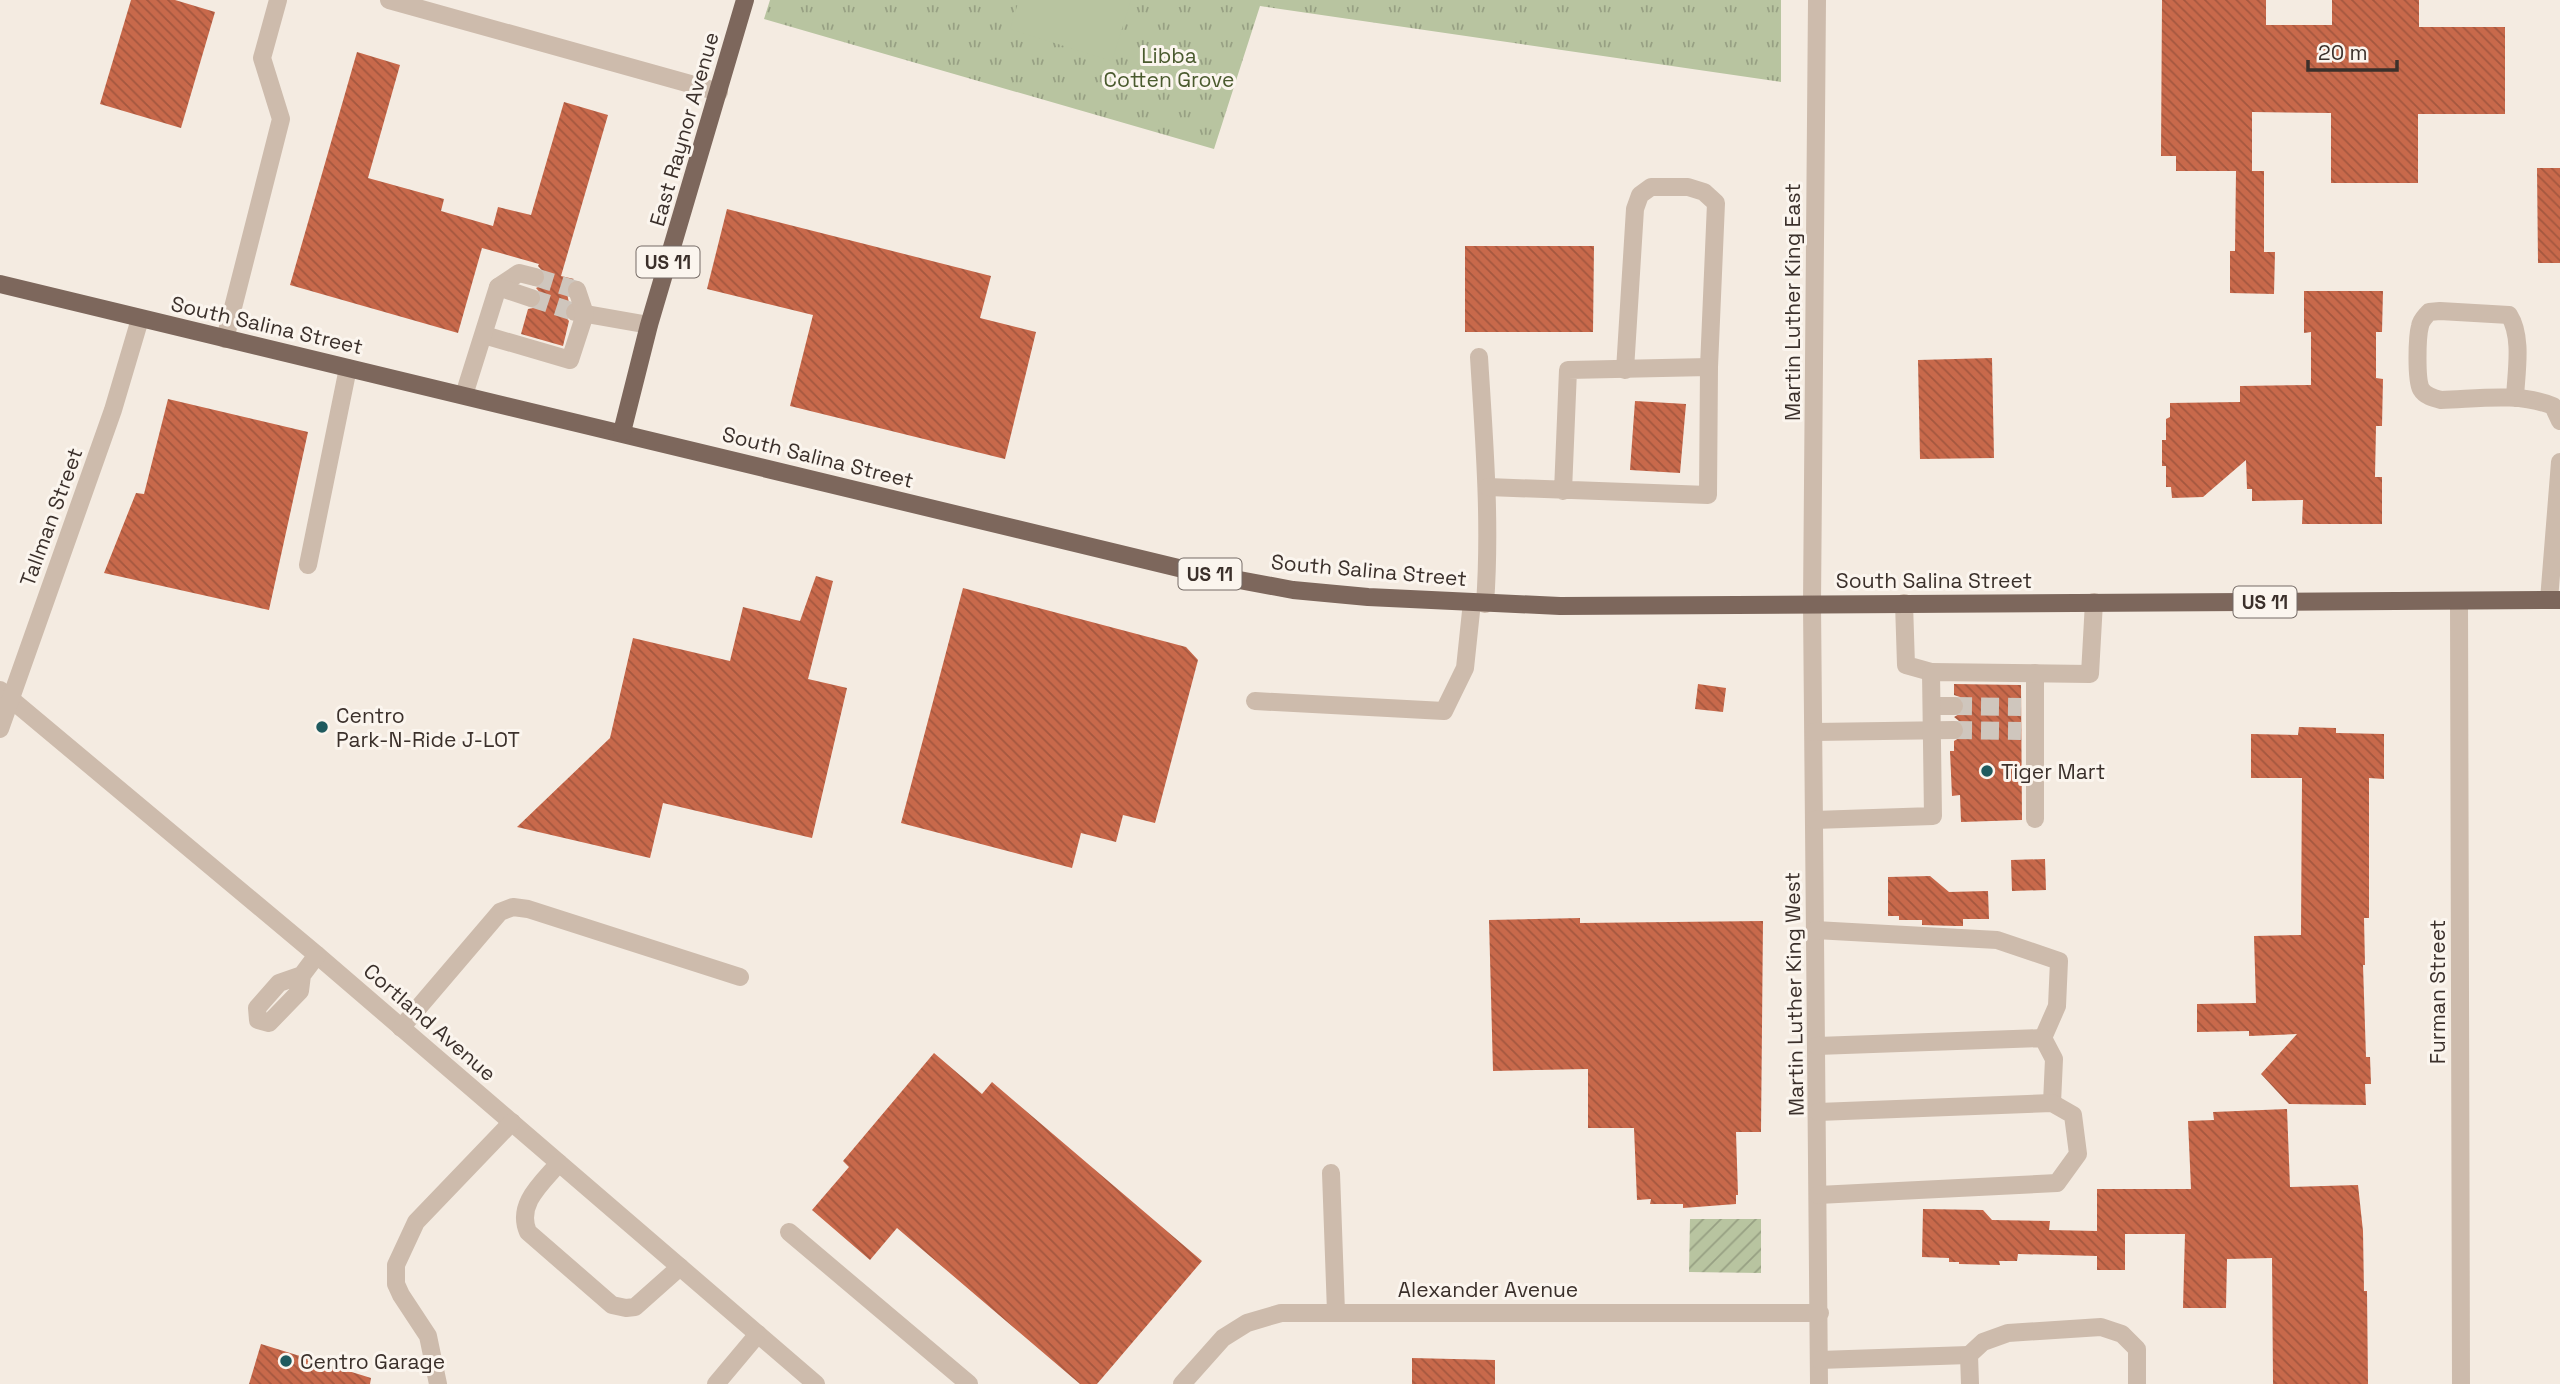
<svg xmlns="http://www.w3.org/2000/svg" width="2560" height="1384" viewBox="0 0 2560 1384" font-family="'Space Grotesk',sans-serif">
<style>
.grass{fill:url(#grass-tufts)}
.garden{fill:url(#garden-furrows)}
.pitch{fill:#b8c4a0}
.building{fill:url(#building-back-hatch)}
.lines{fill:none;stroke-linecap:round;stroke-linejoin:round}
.minor-tunnel{stroke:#cfc6bd;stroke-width:18;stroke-dasharray:18 9;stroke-linecap:butt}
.minor{stroke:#cdbbac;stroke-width:18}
.major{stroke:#7d675c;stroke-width:18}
.poi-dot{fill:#1f5a5e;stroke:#fbf5ee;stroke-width:2.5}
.labels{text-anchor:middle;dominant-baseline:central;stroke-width:6;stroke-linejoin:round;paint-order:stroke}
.shield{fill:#fbf5ee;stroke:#756b66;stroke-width:2}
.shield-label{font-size:19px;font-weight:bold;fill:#3b302b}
.park-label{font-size:21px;fill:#4a5a2e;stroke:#fbf5ee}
.street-label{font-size:21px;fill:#3b302b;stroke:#fbf5ee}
.poi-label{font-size:21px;fill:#3b302b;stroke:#fbf5ee;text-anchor:start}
</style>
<defs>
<pattern id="grass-tufts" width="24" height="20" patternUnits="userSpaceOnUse" patternTransform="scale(1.75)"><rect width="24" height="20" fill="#b8c4a0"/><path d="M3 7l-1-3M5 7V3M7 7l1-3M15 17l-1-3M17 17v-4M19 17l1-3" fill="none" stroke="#97a083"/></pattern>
<pattern id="garden-furrows" width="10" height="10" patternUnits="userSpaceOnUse" patternTransform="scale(1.75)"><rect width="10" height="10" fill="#b8c4a0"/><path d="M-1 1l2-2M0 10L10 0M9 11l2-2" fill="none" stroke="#97a083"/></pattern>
<pattern id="building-back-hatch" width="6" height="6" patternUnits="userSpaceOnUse" patternTransform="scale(1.75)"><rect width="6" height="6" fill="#c8694b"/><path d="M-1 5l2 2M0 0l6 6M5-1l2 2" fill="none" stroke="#a4573f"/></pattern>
</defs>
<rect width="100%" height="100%" fill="#f4ebe1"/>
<path class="grass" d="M 770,0 L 1781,0 L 1781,82 L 1260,6 L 1214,149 L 764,19 Z"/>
<path class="garden" d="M 1690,1219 L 1761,1219 L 1761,1273 L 1689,1272 Z"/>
<path class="pitch" d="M 1019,0 L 1131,0 L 1112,61 L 1010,29 Z"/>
<g class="building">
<path d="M 131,0 L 175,0 L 215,12 L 181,128 L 100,104 Z"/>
<path d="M 2162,0 L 2266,0 L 2266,25 L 2332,25 L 2332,0 L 2419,0 L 2419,27 L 2505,27 L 2505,114 L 2418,114 L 2418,183 L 2331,183 L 2331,113 L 2252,112 L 2252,171 L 2264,171 L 2264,252 L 2275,252 L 2274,294 L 2230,293 L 2230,251 L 2235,251 L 2236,171 L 2176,171 L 2176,156 L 2161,156 Z"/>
<path d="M 357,52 L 400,65 L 368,178 L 444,199 L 441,211 L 493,226 L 498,207 L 531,215 L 564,102 L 608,115 L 561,276 L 574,279 L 568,283 L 566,288 L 569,303 L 564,309 L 564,315 L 569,321 L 563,346 L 521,334 L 528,309 L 538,307 L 542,301 L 542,295 L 536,288 L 544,284 L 546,275 L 538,266 L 539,264 L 482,248 L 458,333 L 290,285 Z"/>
<path d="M 2537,168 L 2560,168 L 2560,263 L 2538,263 Z"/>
<path d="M 727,209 L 991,276 L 980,318 L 1036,332 L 1005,459 L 790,406 L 813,315 L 707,289 Z"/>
<path d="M 1465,246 L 1594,246 L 1593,332 L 1465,332 Z"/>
<path d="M 2304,291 L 2383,291 L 2382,332 L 2376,332 L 2376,378 L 2383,379 L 2382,426 L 2376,426 L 2375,477 L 2382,477 L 2382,524 L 2302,524 L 2303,500 L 2252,501 L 2252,489 L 2247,489 L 2246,460 L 2203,497 L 2172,498 L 2171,487 L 2166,487 L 2166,466 L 2162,466 L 2162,440 L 2166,440 L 2166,419 L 2170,417 L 2170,403 L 2240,402 L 2240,386 L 2311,385 L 2311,332 L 2304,333 Z"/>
<path d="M 1992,358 L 1994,458 L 1920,459 L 1918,360 Z"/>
<path d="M 168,399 L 308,432 L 269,610 L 104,573 L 136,493 L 144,494 Z"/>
<path d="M 1635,401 L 1686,404 L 1680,473 L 1630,470 Z"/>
<path d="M 816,576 L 833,581 L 808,679 L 847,688 L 812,838 L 663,803 L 650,858 L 517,827 L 610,738 L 633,638 L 730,661 L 743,607 L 800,621 Z"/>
<path d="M 963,588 L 1186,647 L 1198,660 L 1155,823 L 1123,815 L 1116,842 L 1081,833 L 1072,868 L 901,823 Z"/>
<path d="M 1698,684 L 1726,688 L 1723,712 L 1695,709 Z"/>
<path d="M 1954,684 L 2021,685 L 2022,820 L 1961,822 L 1960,795 L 1952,796 L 1950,751 L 1954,751 L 1954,741 L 1964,735 L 1964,725 L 1954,717 L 1963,712 L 1965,705 L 1960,697 L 1954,695 Z"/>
<path d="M 2299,727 L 2336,728 L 2336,733 L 2384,734 L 2384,779 L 2369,778 L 2369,918 L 2364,918 L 2365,965 L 2363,965 L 2366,1057 L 2370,1057 L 2371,1084 L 2365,1084 L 2366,1105 L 2289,1104 L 2261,1074 L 2297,1034 L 2249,1036 L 2249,1031 L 2197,1032 L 2197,1004 L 2256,1003 L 2254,936 L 2301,935 L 2302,778 L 2251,778 L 2251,734 L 2298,735 Z"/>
<path d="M 2045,859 L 2046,890 L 2012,891 L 2011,860 Z"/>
<path d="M 1930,876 L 1949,892 L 1988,891 L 1989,919 L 1963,919 L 1963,926 L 1956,926 L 1922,925 L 1922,920 L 1899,920 L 1899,916 L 1888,916 L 1888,877 Z"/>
<path d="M 1580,918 L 1580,923 L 1763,921 L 1761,1132 L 1736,1132 L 1738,1195 L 1736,1195 L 1736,1204 L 1683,1208 L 1683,1204 L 1650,1204 L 1651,1199 L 1637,1200 L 1634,1128 L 1588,1128 L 1588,1069 L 1493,1071 L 1489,920 Z"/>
<path d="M 934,1053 L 982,1094 L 992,1082 L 1202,1261 L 1097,1384 L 1080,1384 L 897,1228 L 870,1260 L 812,1210 L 849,1167 L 843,1161 Z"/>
<path d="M 2287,1109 L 2290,1187 L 2358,1185 L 2363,1231 L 2364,1291 L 2367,1291 L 2368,1384 L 2273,1384 L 2272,1258 L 2227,1259 L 2226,1308 L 2183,1308 L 2185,1234 L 2125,1234 L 2125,1270 L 2097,1270 L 2097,1256 L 2018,1254 L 2017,1261 L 1999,1261 L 2000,1265 L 1959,1264 L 1959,1262 L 1949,1262 L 1949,1258 L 1922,1257 L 1923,1209 L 1983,1210 L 1992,1220 L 2050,1221 L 2049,1230 L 2097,1231 L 2097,1189 L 2191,1189 L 2188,1121 L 2214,1120 L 2213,1112 Z"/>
<path d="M 261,1344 L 371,1378 L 370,1384 L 249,1384 Z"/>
<path d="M 1412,1358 L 1495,1360 L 1495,1384 L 1412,1384 Z"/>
</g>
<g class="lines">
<g class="minor-tunnel">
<path d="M 535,277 L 577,290"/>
<path d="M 531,298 L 571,311"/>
<path d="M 1954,706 L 2021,707"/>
<path d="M 1954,730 L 2021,731"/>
</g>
<g class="minor">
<path d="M 389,0 L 719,92"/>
<path d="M 1817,0 L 1812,604 L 1819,1384"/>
<path d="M 498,287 L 519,273 L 535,277"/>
<path d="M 575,312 L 649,325"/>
<path d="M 484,335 L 570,360 L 585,314 L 577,290"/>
<path d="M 225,339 L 281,119 L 262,58 L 278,0"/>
<path d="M 1479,357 C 1484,439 1491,521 1485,604"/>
<path d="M 1625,370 L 1635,209 L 1640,195 L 1651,187 L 1688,187 L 1704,192 L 1716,203 L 1709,367"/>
<path d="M 464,395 L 498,287 L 531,298"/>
<path d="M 2515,398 C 2516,373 2523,337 2509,315 L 2440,311 L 2429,312 C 2425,317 2421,320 2420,326 C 2417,337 2416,379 2421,389 C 2425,396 2433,398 2441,400 C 2477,399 2518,392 2553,406 L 2560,421"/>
<path d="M 1488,487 L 1708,495 L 1709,367 L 1568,370 L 1563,491"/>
<path d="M 308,565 L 348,368"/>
<path d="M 2549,600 L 2560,462"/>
<path d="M 2459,601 L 2461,1384"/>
<path d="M 1904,603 L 1906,665 L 1931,672"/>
<path d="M 2035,673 L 2035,819"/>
<path d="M 0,690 L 317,955 L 816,1384"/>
<path d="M 1255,701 L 1444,711 L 1465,668 L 1472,602"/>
<path d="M 1932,706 L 1954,706"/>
<path d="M 0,729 L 113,410 L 140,319"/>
<path d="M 1814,732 L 1954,730"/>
<path d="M 1814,820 L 1933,816 L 1931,672 L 2090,674 L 2094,602"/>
<path d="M 1815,930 L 1997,940 L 2059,961 L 2057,1006 L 2043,1038"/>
<path d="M 302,975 L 279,983 L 257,1008 L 258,1020 L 269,1023 L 300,991 L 302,975 L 317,955"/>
<path d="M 401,1028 L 500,912 L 513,907 L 528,909 L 740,977"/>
<path d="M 1817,1046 L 2043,1038 L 2054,1059 L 2052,1103"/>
<path d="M 1818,1112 L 2052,1103 L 2073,1115 L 2078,1154 L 2057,1183 L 1818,1195"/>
<path d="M 559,1163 C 542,1183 516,1204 528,1232 L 612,1305 L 626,1308 L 635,1307 L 680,1267"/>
<path d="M 1331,1173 L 1336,1312"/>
<path d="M 789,1232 L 969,1384"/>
<path d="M 1819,1360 L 1969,1355"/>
<path d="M 438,1384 L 428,1336 L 401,1295 L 396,1284 L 396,1265 L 416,1222 L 512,1122"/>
<path d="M 716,1384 L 758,1334"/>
<path d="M 1182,1384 L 1223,1338 L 1247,1323 L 1281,1313 L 1820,1313"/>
<path d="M 1970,1384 L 1969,1355 L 1983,1342 L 2008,1333 L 2101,1327 L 2122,1334 L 2137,1349 L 2137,1384"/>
</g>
<g class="major">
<path d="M 0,284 L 1191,571 L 1293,590 L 1368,597 L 1560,606 L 2560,600"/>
<path d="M 622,432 L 649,325 L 745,0"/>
</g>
</g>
<g class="poi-dot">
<circle cx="322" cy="727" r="7"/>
<circle cx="1987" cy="771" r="7"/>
<circle cx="286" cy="1361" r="7"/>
</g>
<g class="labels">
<g class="shield">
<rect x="636.5" y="246.5" width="63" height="31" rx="5"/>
<rect x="1178.5" y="558.5" width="63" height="31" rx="5"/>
<rect x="2233.5" y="586.5" width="63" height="31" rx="5"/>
</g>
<g class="shield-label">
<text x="668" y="262">US 11</text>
<text x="1210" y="574">US 11</text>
<text x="2265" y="602">US 11</text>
</g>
<g class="park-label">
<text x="1169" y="55">Libba<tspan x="1169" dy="24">Cotten Grove</tspan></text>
</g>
<g class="street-label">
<text transform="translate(684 129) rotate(-74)">East Raynor Avenue</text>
<text transform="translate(1792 302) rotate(-90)">Martin Luther King East</text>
<text transform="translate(267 325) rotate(13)">South Salina Street</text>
<text transform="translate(818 457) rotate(14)">South Salina Street</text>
<text transform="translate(51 517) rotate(-70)">Tallman Street</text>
<text transform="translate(1369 570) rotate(5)">South Salina Street</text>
<text x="1934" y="580">South Salina Street</text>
<text transform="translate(2437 992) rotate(-90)">Furman Street</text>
<text transform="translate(1794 994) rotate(-91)">Martin Luther King West</text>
<text transform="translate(430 1022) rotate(41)">Cortland Avenue</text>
<text x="1488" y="1289">Alexander Avenue</text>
</g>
<g class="poi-label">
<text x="336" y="715">Centro<tspan x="336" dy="24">Park-N-Ride J-LOT</tspan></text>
<text x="2001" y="771">Tiger Mart</text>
<text x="300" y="1361">Centro Garage</text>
</g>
</g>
<path d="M2308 60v10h89v-10" fill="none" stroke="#3b302b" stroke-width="3.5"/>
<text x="2318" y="60" font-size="21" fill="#3b302b" stroke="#fbf5ee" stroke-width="5" paint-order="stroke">20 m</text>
</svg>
